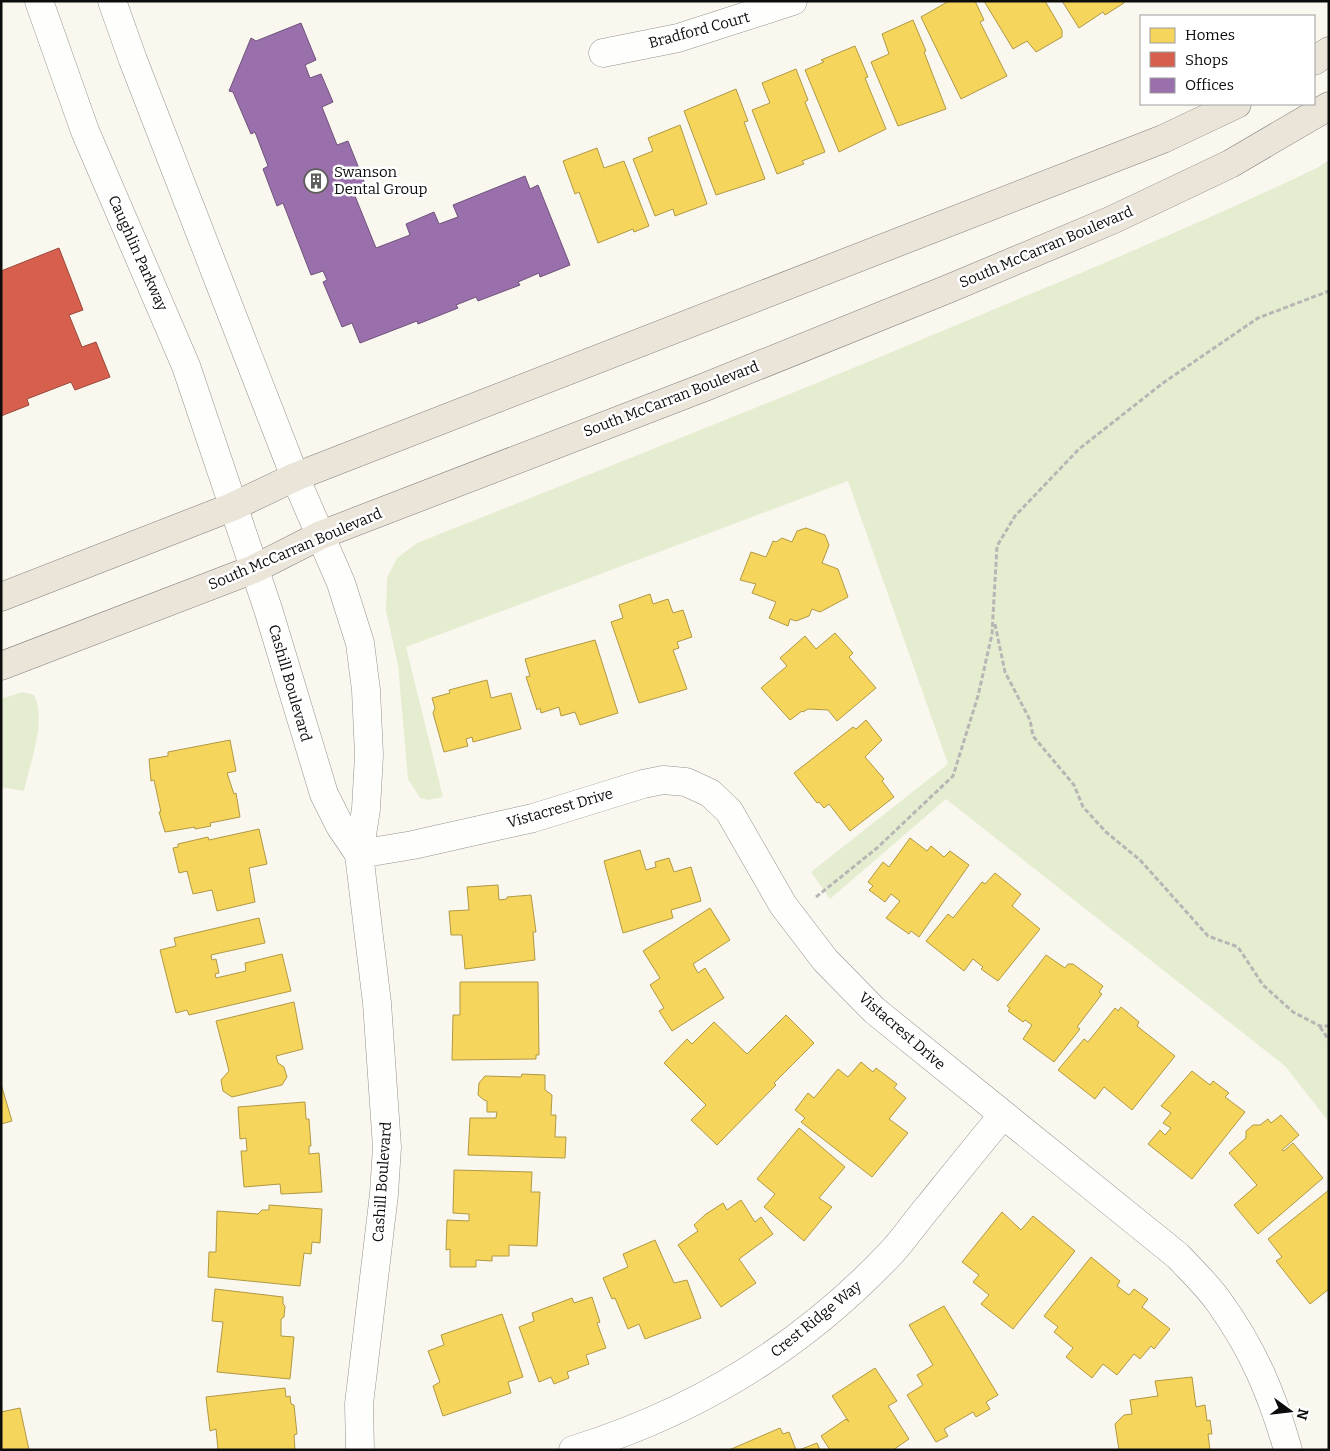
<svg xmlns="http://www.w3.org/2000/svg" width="1330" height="1451" viewBox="0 0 1330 1451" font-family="Bitter,serif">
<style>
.green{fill:#e5edd1}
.homes{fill:#f6d55c;stroke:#b09944}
.shops{fill:#d6604d;stroke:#99473a}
.offices{fill:#9970ab;stroke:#6f527b}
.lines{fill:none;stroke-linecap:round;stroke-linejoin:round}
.minor-casing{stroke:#93928e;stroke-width:29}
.tertiary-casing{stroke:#93928e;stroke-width:29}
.primary-casing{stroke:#807f7c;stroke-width:29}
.path{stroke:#b7b6b5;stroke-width:3;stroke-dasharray:5 2.5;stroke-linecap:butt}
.minor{stroke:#fefefd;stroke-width:28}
.tertiary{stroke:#fefefd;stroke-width:28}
.primary{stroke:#eae4d9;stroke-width:28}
.labels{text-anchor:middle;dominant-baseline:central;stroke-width:5;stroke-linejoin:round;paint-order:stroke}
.street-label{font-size:15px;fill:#0c0c0c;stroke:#fff}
.poi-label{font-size:15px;fill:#0c0c0c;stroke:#fff;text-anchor:start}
</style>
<rect width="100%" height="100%" fill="#faf7ef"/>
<g class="green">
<path d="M 1329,160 L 1329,1122 L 1285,1066 L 946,799 L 830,899 L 811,872 L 948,764 L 848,481 L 406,647 L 443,797 L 429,800 L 420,798 L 408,779 L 398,665 L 386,611 L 387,578 L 397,558 L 417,543 C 609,467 800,391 990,311 C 1100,265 1210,219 1317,168 Z"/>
<path d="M 22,692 L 34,695 C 47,721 30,762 24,791 L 1,787 L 1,699 Z"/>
</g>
<g class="homes">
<path d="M 949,1 L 975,1 L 984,20 L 980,22 L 1007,76 L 961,99 L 921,17 Z"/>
<path d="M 984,1 L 1045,1 L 1062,30 L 1062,37 L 1036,52 L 1027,41 L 1013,49 Z"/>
<path d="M 1062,1 L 1124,1 L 1124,3 L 1105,15 L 1103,12 L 1079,28 Z"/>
<path d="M 913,20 L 926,51 L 924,52 L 946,109 L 898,126 L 871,62 L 889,54 L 882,34 Z"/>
<path d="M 855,46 L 868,77 L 865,78 L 886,129 L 839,152 L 805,70 L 824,62 L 821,60 Z"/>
<path d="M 796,69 L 808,100 L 805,102 L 825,152 L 802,161 L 804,164 L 777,174 L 752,110 L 770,103 L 762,83 Z"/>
<path d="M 736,89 L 748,121 L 744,122 L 765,179 L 716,195 L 684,111 Z"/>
<path d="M 680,125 L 707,204 L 675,216 L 673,209 L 655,216 L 633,159 L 653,151 L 648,138 Z"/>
<path d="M 597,148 L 604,168 L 624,161 L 649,226 L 634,232 L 633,229 L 598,243 L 579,192 L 575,194 L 563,161 Z"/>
<path d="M 806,528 L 825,535 L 829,545 L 822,563 L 838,569 L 848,597 L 820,612 L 812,609 L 809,616 L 796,621 L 790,619 L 788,626 L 769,618 L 776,602 L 752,593 L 756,584 L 740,580 L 751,552 L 766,557 L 773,541 L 776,542 L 782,538 L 792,542 L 797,531 Z"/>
<path d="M 650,594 L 653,604 L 668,599 L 673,613 L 683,610 L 692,637 L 677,642 L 679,648 L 673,650 L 687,689 L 639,703 L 611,622 L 623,618 L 619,605 Z"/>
<path d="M 835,633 L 853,653 L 849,657 L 876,688 L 837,721 L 828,710 L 808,709 L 803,712 L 802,711 L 790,720 L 761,688 L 787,666 L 780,658 L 805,636 L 816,649 Z"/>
<path d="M 595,640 L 618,713 L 580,725 L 575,712 L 561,716 L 559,707 L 541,713 L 540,708 L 537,710 L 526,677 L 530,676 L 525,659 Z"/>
<path d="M 487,680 L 491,698 L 511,693 L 521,729 L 473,742 L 472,737 L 466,739 L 468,746 L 444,752 L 433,713 L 435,708 L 432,698 L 450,693 L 449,690 Z"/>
<path d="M 866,720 L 882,740 L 865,757 L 884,779 L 882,781 L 894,797 L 850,831 L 829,804 L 824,808 L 819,802 L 817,803 L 794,773 L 853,727 L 856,729 Z"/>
<path d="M 230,740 L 236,771 L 227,773 L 234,794 L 236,793 L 240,817 L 210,823 L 211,826 L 195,829 L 195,827 L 165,832 L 159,812 L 161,812 L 154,780 L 151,781 L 149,759 L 168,756 L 168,752 Z"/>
<path d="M 259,829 L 267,864 L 249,868 L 255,902 L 217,911 L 212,890 L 193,894 L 187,871 L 179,873 L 173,848 L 178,847 L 178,844 L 208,837 L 209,840 Z"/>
<path d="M 910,838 L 927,851 L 931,846 L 944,857 L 950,851 L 969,865 L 919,937 L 911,931 L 909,934 L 886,918 L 900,901 L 891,894 L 885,902 L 869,890 L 873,886 L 868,882 L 883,862 L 889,867 Z"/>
<path d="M 640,850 L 646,870 L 656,867 L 655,862 L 669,858 L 674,872 L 691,867 L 701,901 L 671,910 L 673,918 L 623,933 L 604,861 Z"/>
<path d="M 995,873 L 1021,894 L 1012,906 L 1040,929 L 998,981 L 981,969 L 983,967 L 973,959 L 964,971 L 926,941 L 948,914 L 953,918 L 982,882 L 985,884 Z"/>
<path d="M 498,885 L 499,900 L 507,899 L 507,897 L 531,895 L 536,932 L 533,932 L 535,960 L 465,969 L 462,935 L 451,935 L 449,911 L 469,910 L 467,887 Z"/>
<path d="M 710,908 L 730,940 L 693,964 L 698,973 L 705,968 L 724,998 L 672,1031 L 659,1011 L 664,1008 L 650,985 L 660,978 L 643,951 Z"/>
<path d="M 259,918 L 265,943 L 211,955 L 212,960 L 216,959 L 219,973 L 215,974 L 216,978 L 246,971 L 245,963 L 282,954 L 291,991 L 189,1015 L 187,1010 L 176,1013 L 160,950 L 176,946 L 174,938 Z"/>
<path d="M 1046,955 L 1065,968 L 1068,964 L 1073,964 L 1103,986 L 1099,992 L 1102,994 L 1077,1027 L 1080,1029 L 1054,1062 L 1023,1039 L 1032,1025 L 1025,1020 L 1023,1022 L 1008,1011 L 1010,1008 L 1007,1006 Z"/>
<path d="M 460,982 L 538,982 L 539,1055 L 536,1055 L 536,1059 L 452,1060 L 453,1015 L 460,1015 Z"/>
<path d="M 294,1002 L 303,1049 L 276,1056 L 278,1063 L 284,1067 L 287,1077 L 282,1085 L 232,1097 L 223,1091 L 221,1080 L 229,1071 L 216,1021 Z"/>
<path d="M 1121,1007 L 1139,1022 L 1137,1026 L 1175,1056 L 1132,1110 L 1104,1087 L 1095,1099 L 1058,1070 L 1084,1039 L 1088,1042 L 1115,1008 L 1118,1011 Z"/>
<path d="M 786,1015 L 814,1043 L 774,1083 L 776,1085 L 717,1145 L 691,1120 L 706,1105 L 664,1063 L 687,1039 L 692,1044 L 714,1022 L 747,1054 Z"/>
<path d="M 861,1062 L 873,1072 L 876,1068 L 897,1084 L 894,1088 L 906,1098 L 889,1119 L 908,1133 L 872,1177 L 801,1122 L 805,1118 L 795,1110 L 808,1093 L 814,1098 L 838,1069 L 848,1077 Z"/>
<path d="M 1192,1071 L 1210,1085 L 1213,1081 L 1229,1093 L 1225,1097 L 1245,1112 L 1192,1179 L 1148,1144 L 1160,1130 L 1165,1135 L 1171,1128 L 1163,1123 L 1171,1113 L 1161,1106 Z"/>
<path d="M 522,1074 L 545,1075 L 545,1090 L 552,1095 L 551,1115 L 556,1115 L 555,1137 L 566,1137 L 565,1158 L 468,1155 L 470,1118 L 496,1118 L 497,1112 L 487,1112 L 487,1101 L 484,1100 L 478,1095 L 479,1083 L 485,1076 L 521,1077 Z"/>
<path d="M 1,1084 L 12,1121 L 1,1124 Z"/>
<path d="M 305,1102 L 306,1119 L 309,1119 L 311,1146 L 309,1146 L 309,1154 L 319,1153 L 322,1192 L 281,1194 L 280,1184 L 244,1187 L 241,1151 L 247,1151 L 246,1138 L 240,1139 L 238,1107 Z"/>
<path d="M 1281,1115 L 1299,1135 L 1282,1150 L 1284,1151 L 1293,1143 L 1323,1178 L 1258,1234 L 1234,1205 L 1257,1185 L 1229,1153 L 1246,1138 L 1246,1131 L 1253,1125 L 1260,1125 L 1268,1119 L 1271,1123 Z"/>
<path d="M 799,1128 L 845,1167 L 819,1198 L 832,1207 L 804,1241 L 764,1207 L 775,1194 L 757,1179 Z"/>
<path d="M 454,1170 L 532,1172 L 531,1192 L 540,1192 L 537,1246 L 509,1245 L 509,1256 L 492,1256 L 492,1261 L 476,1260 L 476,1267 L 450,1267 L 450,1249 L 446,1250 L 447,1220 L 469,1221 L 469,1214 L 453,1213 Z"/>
<path d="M 1329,1190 L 1329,1289 L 1310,1304 L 1276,1261 L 1282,1257 L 1268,1239 Z"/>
<path d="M 741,1200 L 755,1222 L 761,1217 L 773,1234 L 739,1259 L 756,1283 L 721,1307 L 678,1245 L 698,1231 L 694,1225 L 706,1214 L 723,1203 L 727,1210 Z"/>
<path d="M 269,1205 L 322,1209 L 320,1243 L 312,1242 L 311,1254 L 304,1253 L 300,1286 L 208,1277 L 209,1252 L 216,1252 L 217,1211 L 258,1214 L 262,1210 L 269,1210 Z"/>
<path d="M 1002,1212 L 1021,1230 L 1033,1216 L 1075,1251 L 1013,1329 L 981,1304 L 989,1295 L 973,1282 L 979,1275 L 962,1262 Z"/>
<path d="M 655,1240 L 674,1283 L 687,1280 L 701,1318 L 645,1339 L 639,1324 L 628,1329 L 615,1298 L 612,1299 L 603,1278 L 628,1267 L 623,1254 Z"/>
<path d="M 1091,1257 L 1120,1281 L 1117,1286 L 1129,1295 L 1134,1289 L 1148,1299 L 1142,1307 L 1170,1329 L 1154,1349 L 1151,1346 L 1140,1359 L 1134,1354 L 1117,1375 L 1103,1364 L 1092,1378 L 1066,1357 L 1073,1348 L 1054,1332 L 1058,1327 L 1044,1316 Z"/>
<path d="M 215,1289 L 283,1297 L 283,1304 L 285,1306 L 284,1317 L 281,1319 L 281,1336 L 294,1337 L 290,1379 L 217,1372 L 223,1322 L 212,1321 Z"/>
<path d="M 592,1297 L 600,1322 L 597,1323 L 606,1348 L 586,1355 L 589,1364 L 567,1372 L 569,1378 L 554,1384 L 551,1377 L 539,1382 L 519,1327 L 534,1321 L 532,1313 L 572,1298 L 574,1303 Z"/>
<path d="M 944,1306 L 998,1395 L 986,1402 L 990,1409 L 976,1417 L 973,1412 L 944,1429 L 948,1436 L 936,1442 L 907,1395 L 923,1385 L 917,1375 L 933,1365 L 909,1325 Z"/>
<path d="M 502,1314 L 523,1377 L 508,1382 L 511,1393 L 443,1416 L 433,1386 L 440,1382 L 428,1351 L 444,1345 L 441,1335 Z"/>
<path d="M 875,1368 L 897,1401 L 888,1406 L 909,1439 L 893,1450 L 830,1450 L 821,1436 L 846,1419 L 849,1422 L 832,1396 Z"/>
<path d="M 1192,1377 L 1196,1407 L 1205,1405 L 1207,1421 L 1210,1420 L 1212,1434 L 1208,1434 L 1210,1450 L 1119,1450 L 1115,1424 L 1124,1415 L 1132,1414 L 1130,1400 L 1158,1396 L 1155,1381 Z"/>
<path d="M 285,1388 L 286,1397 L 290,1396 L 291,1404 L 294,1405 L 297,1434 L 294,1435 L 295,1450 L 218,1450 L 216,1429 L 210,1431 L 206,1397 Z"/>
<path d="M 20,1408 L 29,1450 L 1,1450 L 1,1412 Z"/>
<path d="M 780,1428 L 783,1434 L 789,1432 L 796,1450 L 729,1450 Z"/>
<path d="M 817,1443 L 820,1450 L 799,1450 Z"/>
</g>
<path class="shops" d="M 59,248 L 83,310 L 69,315 L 82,347 L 96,342 L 110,377 L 75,390 L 71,382 L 27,399 L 29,405 L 1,416 L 1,271 Z"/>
<path class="offices" d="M 301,23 L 316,60 L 305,65 L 310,78 L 321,74 L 333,102 L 322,107 L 337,145 L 348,141 L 368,191 L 355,196 L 376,248 L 410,235 L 406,224 L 434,212 L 439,224 L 458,217 L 453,205 L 525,176 L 530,189 L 538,185 L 570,265 L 540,277 L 539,273 L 518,282 L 520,285 L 478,301 L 476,297 L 456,305 L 458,308 L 418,324 L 417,321 L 360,343 L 352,323 L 342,327 L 323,282 L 327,280 L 323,271 L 311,275 L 283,203 L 277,206 L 263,169 L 268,166 L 255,132 L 251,134 L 233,92 L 229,91 L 251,38 L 256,41 Z"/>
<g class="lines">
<g class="minor-casing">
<g id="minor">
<path d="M 603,53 L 678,38 L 793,1"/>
<path d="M 359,854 L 413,845 L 533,818 L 643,784 L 663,780 L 686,782 L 710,793 L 729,811 L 783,905 L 825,960 L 874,1010 L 1178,1256 C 1192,1271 1207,1285 1219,1302 C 1253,1349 1272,1394 1288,1450"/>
<path d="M 573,1450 C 697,1412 802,1347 891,1253 C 905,1238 916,1221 929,1206 C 954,1175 978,1145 1003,1115"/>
</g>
</g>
<g class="tertiary-casing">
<g id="tertiary">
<path d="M 39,1 L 85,131 L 186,366 L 268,609 L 324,794 L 340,826 L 359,854"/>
<path d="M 112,1 L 133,60 L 295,477 L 341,583 L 360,643 L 366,690 L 369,755 L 366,809 L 359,854 L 377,1003 L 387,1147 L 384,1194 L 359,1404 L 360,1450"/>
</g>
</g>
<g class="primary-casing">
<g id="primary">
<path d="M 1314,61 L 1329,51"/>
<path d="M 1,597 L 232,507 L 295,477 L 1163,139 L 1237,104"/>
<path d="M 1,666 L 254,569 L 321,535 L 705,387 L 948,289 L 1112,220 L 1230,164 L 1329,106"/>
</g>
</g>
<g class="path">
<path d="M 995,624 L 1005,672 L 1030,720 L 1033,736 L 1074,785 L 1083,807 L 1106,832 L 1140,860 L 1208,936 L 1238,947 L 1263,985 L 1293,1012 L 1320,1026 L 1329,1026"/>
<path d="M 816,897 L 877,848 L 953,776 L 978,696 L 992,634 L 997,546 L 1015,516 L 1079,449 L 1163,383 L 1258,318 L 1329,291"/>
<path d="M 1320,1027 L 1329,1040"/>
</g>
<use href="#minor" class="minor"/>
<use href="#tertiary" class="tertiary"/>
<use href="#primary" class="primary"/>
</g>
<defs>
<g id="building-ring" transform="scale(1.25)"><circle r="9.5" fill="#fff" stroke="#5f5e5b" stroke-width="1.5"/><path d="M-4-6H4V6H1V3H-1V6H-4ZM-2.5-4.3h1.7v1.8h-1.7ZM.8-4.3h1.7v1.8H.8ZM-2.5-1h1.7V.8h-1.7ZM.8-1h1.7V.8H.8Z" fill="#5f5e5b"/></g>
</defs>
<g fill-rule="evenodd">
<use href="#building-ring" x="316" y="181"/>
</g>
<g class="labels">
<g class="street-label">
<text transform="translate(699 30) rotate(-15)">Bradford Court</text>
<text transform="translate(1046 247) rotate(-23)">South McCarran Boulevard</text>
<text transform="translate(138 253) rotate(66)">Caughlin Parkway</text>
<text transform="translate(671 399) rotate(-21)">South McCarran Boulevard</text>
<text transform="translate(295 549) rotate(-23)">South McCarran Boulevard</text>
<text transform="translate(290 683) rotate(74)">Cashill Boulevard</text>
<text transform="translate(560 808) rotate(-16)">Vistacrest Drive</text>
<text transform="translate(902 1031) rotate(41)">Vistacrest Drive</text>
<text transform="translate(382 1182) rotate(-86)">Cashill Boulevard</text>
<text transform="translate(816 1319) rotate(-39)">Crest Ridge Way</text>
</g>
<g class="poi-label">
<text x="334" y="172">Swanson<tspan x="334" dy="17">Dental Group</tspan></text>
</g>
</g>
<rect width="1330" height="1451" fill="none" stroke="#0c0c0c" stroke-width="5"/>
<rect x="1140" y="15" width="175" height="90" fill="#ffffff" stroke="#9e9e9e"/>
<rect x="1150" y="28" width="25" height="15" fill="#f6d55c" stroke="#9e9e9e"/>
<text x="1185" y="40" font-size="15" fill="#0c0c0c">Homes</text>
<rect x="1150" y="52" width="25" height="15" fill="#d6604d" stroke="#9e9e9e"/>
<text x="1185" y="65" font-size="15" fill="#0c0c0c">Shops</text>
<rect x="1150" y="78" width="25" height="15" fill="#9970ab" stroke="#9e9e9e"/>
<text x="1185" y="90" font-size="15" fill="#0c0c0c">Offices</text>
<g transform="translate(1290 1411) rotate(105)" stroke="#ffffff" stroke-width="4" paint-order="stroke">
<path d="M0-4L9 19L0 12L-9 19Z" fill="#0c0c0c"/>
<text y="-8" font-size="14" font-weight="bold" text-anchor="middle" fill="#0c0c0c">N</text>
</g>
</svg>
